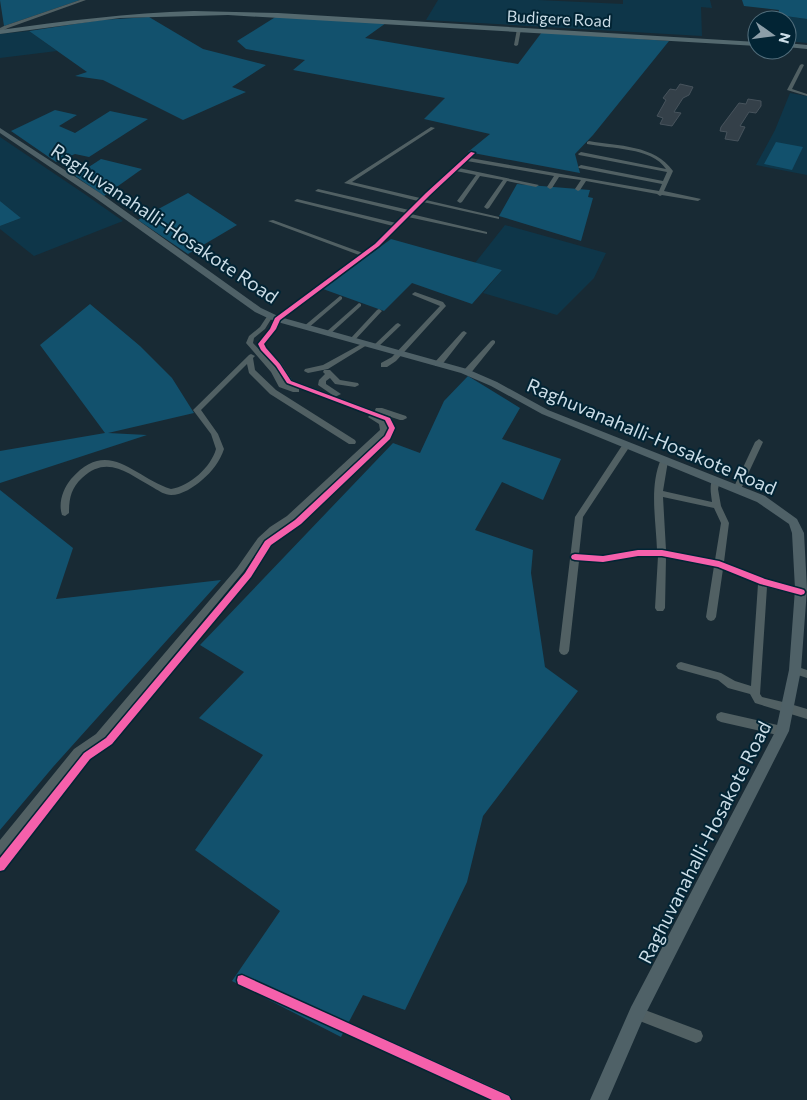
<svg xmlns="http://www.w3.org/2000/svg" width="807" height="1100" viewBox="0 0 807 1100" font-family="Commissioner,sans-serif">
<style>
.built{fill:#0e3649}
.green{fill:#12516d}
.building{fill:#344049;stroke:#47535c}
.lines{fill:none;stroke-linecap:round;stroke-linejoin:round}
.minor{fill:#516063;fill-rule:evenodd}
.tertiary{fill:#516063;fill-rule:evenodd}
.secondary{fill:#4f6167;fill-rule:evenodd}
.primary{fill:#54696f;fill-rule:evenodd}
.cycleway-casing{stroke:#022434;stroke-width:3}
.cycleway{fill:#f560ab;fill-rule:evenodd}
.labels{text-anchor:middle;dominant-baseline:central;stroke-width:4;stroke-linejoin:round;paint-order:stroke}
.far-street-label{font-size:16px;fill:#cbdde7;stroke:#022434}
.street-label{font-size:19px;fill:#cbdde7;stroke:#022434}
</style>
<rect width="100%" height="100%" fill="#182a34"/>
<g class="built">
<path d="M 438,0 L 538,0 L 623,4 L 623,0 L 710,0 L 712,8 L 701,7 L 702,36 L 426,20 Z"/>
<path d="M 778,15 L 807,19 L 807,43 L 787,41 L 787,20 L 777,20 Z"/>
<path d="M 29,31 L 57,51 L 0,58 L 0,34 Z"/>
<path d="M 790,93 L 807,96 L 807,175 L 756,165 L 775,130 Z"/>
<path d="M 0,137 L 86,195 L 123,221 L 34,256 L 0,229 L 0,226 L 21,218 L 0,201 Z"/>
<path d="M 505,225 L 606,253 L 594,278 L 557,315 L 483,293 L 502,270 L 475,263 Z"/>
</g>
<g class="green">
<path d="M 0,0 L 80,0 L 4,26 Z"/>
<path d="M 742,0 L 807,0 L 807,19 L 778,15 L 779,10 L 744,6 Z"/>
<path d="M 277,16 L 386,23 L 365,38 L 518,64 L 542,32 L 669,41 L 593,135 L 575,154 L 580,173 L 468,152 L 490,134 L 424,119 L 445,98 L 293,70 L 305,60 L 246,49 L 237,41 Z"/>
<path d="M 149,17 L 203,49 L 266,65 L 232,87 L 246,92 L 183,120 L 103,80 L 75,76 L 87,72 L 29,31 L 101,20 Z"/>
<path d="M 55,110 L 77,115 L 59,126 L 75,133 L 110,111 L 148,119 L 89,157 L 75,154 L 56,162 L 11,131 Z"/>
<path d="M 776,142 L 803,147 L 792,170 L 764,164 Z"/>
<path d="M 101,159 L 142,169 L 104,196 L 75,176 Z"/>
<path d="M 517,184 L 590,190 L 588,197 L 593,198 L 581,241 L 499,216 Z"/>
<path d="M 188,193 L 237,225 L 188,254 L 138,220 Z"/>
<path d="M 0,201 L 21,218 L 0,226 Z"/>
<path d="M 391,239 L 502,270 L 472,304 L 412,283 L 384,311 L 323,289 Z"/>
<path d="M 90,304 L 140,346 L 172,378 L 194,413 L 108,433 L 147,435 L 0,483 L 0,451 L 105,433 L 40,345 Z"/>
<path d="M 468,376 L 520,408 L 502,439 L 561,459 L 543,500 L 502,482 L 475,530 L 533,550 L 531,573 L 545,667 L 578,691 L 483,816 L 467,882 L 405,1010 L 363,995 L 341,1037 L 232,981 L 280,911 L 195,850 L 263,755 L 199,718 L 244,672 L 200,645 L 393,443 L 420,453 L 444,401 Z"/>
<path d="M 0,490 L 73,548 L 56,599 L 221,580 L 53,767 L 0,830 Z"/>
</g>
<g class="building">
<path d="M 680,84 L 693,87 L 689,95 L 683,98 L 674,112 L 681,113 L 672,126 L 660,124 L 663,118 L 657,116 L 666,100 L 663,98 L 670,89 L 676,90 Z"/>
<path d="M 748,99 L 761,101 L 761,106 L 756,113 L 749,112 L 740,126 L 745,127 L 738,141 L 725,139 L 727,132 L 720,131 L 721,127 L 739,103 L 746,104 Z"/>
</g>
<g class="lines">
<g class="minor">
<path d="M 519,28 L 521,29 L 518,45 L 516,46 L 514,45 L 517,29 Z"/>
<path d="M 802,64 L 804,65 L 792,89 L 807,94 L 807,96 L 787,90 L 800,65 Z"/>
<path d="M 431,127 L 435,128 L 352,182 L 420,198 L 452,168 L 473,151 L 476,153 L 470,158 L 659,191 L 662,184 L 579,168 L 578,167 L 581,165 L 663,181 L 667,172 L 579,155 L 578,154 L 581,152 L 666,169 C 652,147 610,149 587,144 L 587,142 L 589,141 C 618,146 655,145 673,171 L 664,191 L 701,199 L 698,201 L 662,195 L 660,196 L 657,194 L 586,181 L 580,190 L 578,191 L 575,189 L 581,180 L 559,177 L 552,188 L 550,189 L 547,187 L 554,176 L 467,161 L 459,168 L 539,185 L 536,187 L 507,181 L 489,208 L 487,209 L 484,207 L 503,180 L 480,176 L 462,202 L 460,203 L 457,201 L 476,175 L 456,171 L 426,200 L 499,217 L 499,219 L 423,202 L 411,214 L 487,232 L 487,234 L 408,217 L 379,246 L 280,320 L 276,329 L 265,344 L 266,348 L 281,363 L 292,380 L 391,417 L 396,428 L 392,437 L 301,524 L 271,545 L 251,577 L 113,744 L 91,759 L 4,870 L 0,872 L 0,857 L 3,854 L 0,855 L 0,840 L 74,749 L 96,734 L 237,568 L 258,538 L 270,527 L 287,516 L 380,430 L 379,424 L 368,417 L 370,415 L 286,384 L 275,366 L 261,350 L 258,344 L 270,329 L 275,318 L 359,255 L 268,221 L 273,220 L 363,253 L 375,244 L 393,226 L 294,201 L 297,199 L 396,223 L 406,213 L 315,191 L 318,189 L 409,210 L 418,201 L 344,183 ZM 386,434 L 295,520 L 267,540 L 293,520 ZM 264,542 L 245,573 L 140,696 L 243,572 Z"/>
<path d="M 415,292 L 443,302 L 446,306 L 396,361 L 387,367 L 381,367 L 381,363 L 392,357 L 440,306 L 413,295 L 412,294 Z"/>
<path d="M 340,296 L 342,297 L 342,299 L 307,329 L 303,329 L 303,327 Z"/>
<path d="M 359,303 L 361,304 L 361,306 L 329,335 L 325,335 L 325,333 Z"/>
<path d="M 379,309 L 382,311 L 381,312 L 354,341 L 350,341 L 350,339 L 377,310 Z"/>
<path d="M 270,314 L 273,316 L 265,329 L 254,338 L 253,343 L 277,369 L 285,383 L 299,388 L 299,392 L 293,392 L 279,387 L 271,372 L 246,343 L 249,336 L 260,327 L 268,315 Z"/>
<path d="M 398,323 L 401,325 L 400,326 L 378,347 L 374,347 L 374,345 L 396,324 Z"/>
<path d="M 464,331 L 467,333 L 466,334 L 441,366 L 435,366 L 435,362 L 462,332 Z"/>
<path d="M 493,340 L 495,341 L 495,343 L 470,374 L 464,374 L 464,370 L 491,341 Z"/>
<path d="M 365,342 L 367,343 L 367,345 L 328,369 L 308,373 L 304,371 L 305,369 L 323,365 Z"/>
<path d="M 251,354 L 255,356 L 253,358 L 255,370 L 276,390 L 355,440 L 356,442 L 355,444 L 349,444 L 270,394 L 249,373 L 247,364 L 201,410 L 218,434 L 224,449 C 220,461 212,472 202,480 C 194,487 182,495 171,495 C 165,495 159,491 154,488 C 128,474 108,454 82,478 C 71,488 69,499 69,513 L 65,516 L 62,515 C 58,503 63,489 71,479 C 109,436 134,478 171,489 C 190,486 211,467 216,449 L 211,434 L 193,410 L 249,355 Z"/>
<path d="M 324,370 L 330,370 L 340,380 L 358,383 L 359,385 L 355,387 L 335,384 L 330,378 L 326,381 L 326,384 L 341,394 L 337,396 L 334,396 L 318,385 L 319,380 L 325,374 L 323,372 Z"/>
<path d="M 376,408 L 382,408 L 406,416 L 407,418 L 403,420 L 400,420 L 376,412 L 375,410 Z"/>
<path d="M 759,439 L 763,442 L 741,489 L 737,492 L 734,491 L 733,489 L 755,442 Z"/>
<path d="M 626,443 L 630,446 L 583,517 L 579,554 L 603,556 L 638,550 L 657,550 C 656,520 649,487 661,459 L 664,458 L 668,461 L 663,491 L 712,502 C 711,493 709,486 713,478 L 719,478 L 720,480 L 718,489 L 721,506 L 729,523 L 724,562 L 765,579 L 804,589 L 806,592 L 804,595 L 801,596 L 767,587 L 760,694 L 762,697 L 787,703 L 807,709 L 807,719 L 755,703 L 750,694 L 728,688 L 718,680 L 678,669 L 676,666 L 678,663 L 681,662 L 721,673 L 735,681 L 751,686 L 758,584 L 723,569 L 716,617 L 714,620 L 711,621 L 708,620 L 706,617 L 714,566 L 666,557 L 665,608 L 663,611 L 657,611 L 655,608 L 658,556 L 638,556 L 603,562 L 579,561 L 569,651 L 567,654 L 564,655 L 561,654 L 559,651 L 575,517 L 623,444 ZM 663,497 L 714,508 L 721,523 L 715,560 L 666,550 Z"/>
<path d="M 795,666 L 807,670 L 807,678 L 792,673 L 790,670 L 792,667 Z"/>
<path d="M 721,712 L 782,726 L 786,728 L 787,731 L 786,734 L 782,736 L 721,722 L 717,720 L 716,717 L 717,714 Z"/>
<path d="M 242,974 L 510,1095 L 512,1100 L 490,1100 L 238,984 L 236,980 L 238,976 Z"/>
<path d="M 637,1007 L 701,1031 L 703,1036 L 701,1041 L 696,1043 L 632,1018 L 631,1013 L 632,1008 Z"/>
</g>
<path class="tertiary" d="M 80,0 L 86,0 L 8,28 L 4,30 L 4,32 L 0,31 L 0,28 L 4,26 Z"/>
<path class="secondary" d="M 0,128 L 100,193 L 261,308 L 280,317 L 467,369 L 497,382 L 548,410 L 765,496 L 797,519 L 804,533 L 807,589 L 801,670 L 789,731 L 643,1019 L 608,1100 L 590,1100 L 631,1007 L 776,730 L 789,670 L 795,589 L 792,533 L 789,524 L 757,502 L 542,414 L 491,386 L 461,373 L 274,321 L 255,312 L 94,197 L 0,133 Z"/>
<g class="primary">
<path d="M 194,11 L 278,13 L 757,42 L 757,46 L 228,15 L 120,18 L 0,34 L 0,30 C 64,21 129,13 194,11 Z"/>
<path d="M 787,43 L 807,45 L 807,49 L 787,47 Z"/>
</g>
<g class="cycleway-casing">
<g id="cycleway">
<path d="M 471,152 L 475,153 L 430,195 L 379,246 L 280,320 L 276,329 L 264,344 L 266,348 L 280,364 L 291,381 L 390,418 L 395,428 L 390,439 L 301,524 L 271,545 L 251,577 L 112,744 L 90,759 L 4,870 L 0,871 L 0,858 L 84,753 L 106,738 L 245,573 L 265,541 L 295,520 L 385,436 L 389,428 L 385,420 L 287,383 L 276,366 L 261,350 L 258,344 L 270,329 L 275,318 L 375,244 L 426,193 Z"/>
<path d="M 638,550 L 662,550 L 719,561 L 765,579 L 801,589 L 804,590 L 805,592 L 804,594 L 801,595 L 760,584 L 718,567 L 662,556 L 638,556 L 603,562 L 575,560 L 572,559 L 571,557 L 572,555 L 575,554 L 603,556 Z"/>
<path d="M 242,975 L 509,1096 L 511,1100 L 492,1100 L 238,984 L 237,980 L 238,976 Z"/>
</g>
</g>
<use href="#cycleway" class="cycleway"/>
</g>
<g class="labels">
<g class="far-street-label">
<text transform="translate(559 18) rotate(3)">Budigere Road</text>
</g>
<g class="street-label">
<text transform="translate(165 223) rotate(34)">Raghuvanahalli-Hosakote Road</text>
<text transform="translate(652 436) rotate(23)">Raghuvanahalli-Hosakote Road</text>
<text transform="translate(704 842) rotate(-63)">Raghuvanahalli-Hosakote Road</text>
</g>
</g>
<g transform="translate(772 35) rotate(104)"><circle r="24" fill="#022434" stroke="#526e7c"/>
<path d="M0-4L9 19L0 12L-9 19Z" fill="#8c9ea8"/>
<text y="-8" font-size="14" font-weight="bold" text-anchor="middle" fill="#cbdde7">N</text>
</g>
</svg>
